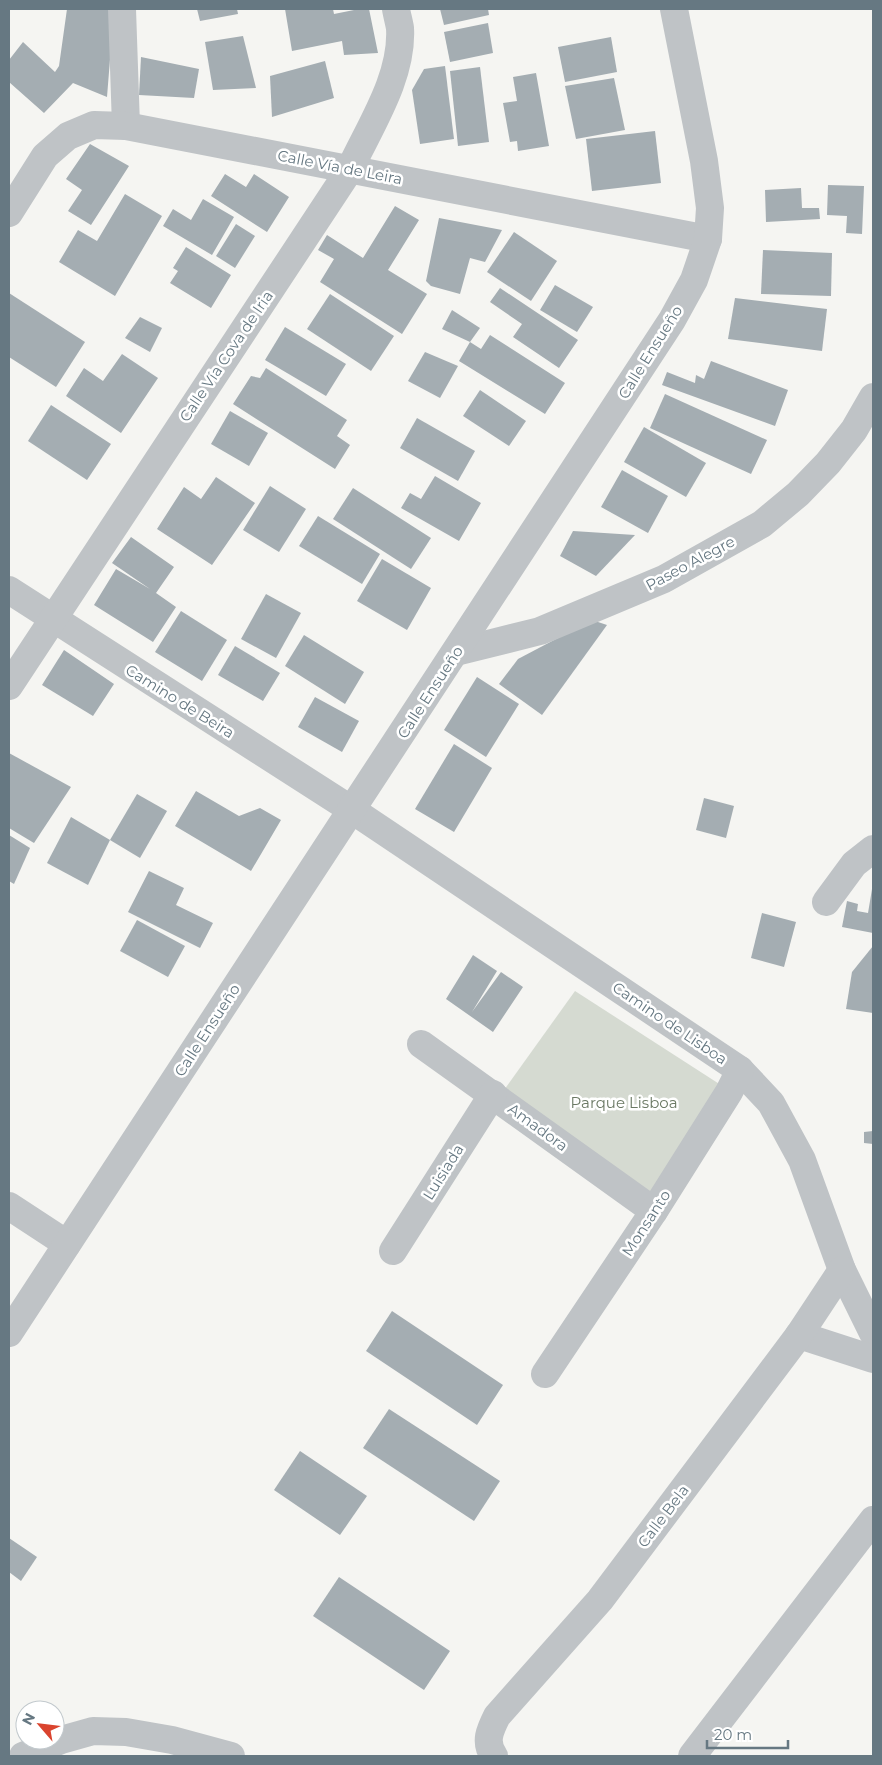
<svg xmlns="http://www.w3.org/2000/svg" width="882" height="1765" viewBox="0 0 882 1765" font-family="Montserrat,sans-serif">
<style>
.park{fill:#d5dad1}
.building{fill:#a4adb2}
.lines{fill:none;stroke-linecap:round;stroke-linejoin:round}
.minor{stroke:#bfc3c6;stroke-width:28}
.tertiary{stroke:#bfc3c6;stroke-width:28}
.labels{text-anchor:middle;dominant-baseline:central;stroke-width:5;stroke-linejoin:round;paint-order:stroke}
.street-label{font-size:15px;fill:#667882;stroke:#fff}
.park-label{font-size:15px;fill:#6b7964;stroke:#fff}
</style>
<rect width="100%" height="100%" fill="#f5f5f2"/>
<path class="park" d="M 575,991 L 724,1087 L 652,1202 L 499,1097 Z"/>
<g class="building">
<path d="M 67,9 L 114,9 L 107,97 L 73,83 L 44,113 L 9,82 L 9,60 L 23,42 L 55,72 L 59,66 Z"/>
<path d="M 197,9 L 237,9 L 238,14 L 200,21 Z"/>
<path d="M 285,9 L 333,9 L 334,14 L 359,9 L 369,9 L 378,53 L 344,55 L 342,41 L 292,51 Z"/>
<path d="M 440,9 L 488,9 L 489,15 L 444,25 Z"/>
<path d="M 488,23 L 493,53 L 450,62 L 444,32 Z"/>
<path d="M 243,36 L 256,88 L 213,90 L 205,42 Z"/>
<path d="M 611,37 L 617,72 L 565,82 L 558,47 Z"/>
<path d="M 141,57 L 199,69 L 194,98 L 139,95 Z"/>
<path d="M 325,61 L 334,98 L 272,117 L 270,76 Z"/>
<path d="M 445,66 L 454,139 L 420,144 L 412,90 L 424,69 Z"/>
<path d="M 480,67 L 489,142 L 458,146 L 450,71 Z"/>
<path d="M 536,73 L 549,146 L 518,151 L 517,141 L 510,142 L 503,103 L 517,101 L 513,77 Z"/>
<path d="M 614,78 L 625,130 L 576,139 L 565,86 Z"/>
<path d="M 655,131 L 661,183 L 592,191 L 586,139 Z"/>
<path d="M 90,144 L 129,166 L 91,225 L 68,211 L 82,190 L 66,179 Z"/>
<path d="M 225,174 L 246,187 L 254,174 L 289,197 L 267,232 L 211,196 Z"/>
<path d="M 828,185 L 864,186 L 862,234 L 846,233 L 847,216 L 827,215 Z"/>
<path d="M 801,188 L 802,208 L 819,208 L 820,219 L 766,222 L 765,190 Z"/>
<path d="M 125,194 L 162,216 L 115,296 L 59,262 L 78,230 L 97,241 Z"/>
<path d="M 203,199 L 234,217 L 212,255 L 163,226 L 173,209 L 191,220 Z"/>
<path d="M 395,206 L 419,220 L 388,270 L 427,294 L 402,334 L 320,282 L 334,259 L 318,250 L 327,235 L 363,258 Z"/>
<path d="M 439,218 L 502,230 L 485,262 L 470,258 L 460,294 L 431,286 L 426,281 Z"/>
<path d="M 236,224 L 255,236 L 235,268 L 216,256 Z"/>
<path d="M 514,232 L 557,261 L 531,301 L 487,272 Z"/>
<path d="M 186,247 L 231,275 L 211,308 L 170,283 L 178,271 L 173,268 Z"/>
<path d="M 763,250 L 832,253 L 831,296 L 761,294 Z"/>
<path d="M 555,285 L 593,307 L 577,332 L 540,310 Z"/>
<path d="M 500,288 L 578,340 L 559,368 L 513,337 L 522,324 L 490,302 Z"/>
<path d="M 9,293 L 85,342 L 56,387 L 9,357 Z"/>
<path d="M 330,294 L 394,336 L 371,371 L 307,329 Z"/>
<path d="M 735,298 L 827,309 L 822,351 L 728,339 Z"/>
<path d="M 452,310 L 480,328 L 470,342 L 442,329 Z"/>
<path d="M 140,317 L 162,328 L 150,352 L 125,338 Z"/>
<path d="M 285,327 L 346,364 L 326,396 L 265,360 Z"/>
<path d="M 490,335 L 565,383 L 545,414 L 459,361 L 470,342 L 481,349 Z"/>
<path d="M 425,352 L 458,366 L 440,398 L 408,381 Z"/>
<path d="M 122,354 L 158,378 L 121,433 L 66,396 L 84,368 L 103,381 Z"/>
<path d="M 711,361 L 788,390 L 775,426 L 662,385 L 667,372 L 695,383 L 696,375 L 704,379 Z"/>
<path d="M 266,368 L 347,420 L 337,436 L 350,445 L 335,469 L 233,404 L 251,376 L 260,378 Z"/>
<path d="M 480,390 L 526,421 L 509,446 L 463,416 Z"/>
<path d="M 665,394 L 767,440 L 751,474 L 650,428 Z"/>
<path d="M 51,405 L 111,444 L 87,480 L 28,441 Z"/>
<path d="M 230,411 L 268,433 L 249,466 L 211,444 Z"/>
<path d="M 417,418 L 475,451 L 458,481 L 400,448 Z"/>
<path d="M 644,427 L 706,463 L 686,497 L 624,462 Z"/>
<path d="M 622,470 L 668,496 L 648,533 L 601,507 Z"/>
<path d="M 435,476 L 481,503 L 459,541 L 401,508 L 410,493 L 421,499 Z"/>
<path d="M 216,477 L 255,503 L 212,565 L 157,529 L 184,487 L 201,499 Z"/>
<path d="M 270,486 L 306,509 L 279,552 L 243,530 Z"/>
<path d="M 353,488 L 431,538 L 411,569 L 333,519 Z"/>
<path d="M 318,516 L 380,554 L 362,584 L 299,546 Z"/>
<path d="M 573,531 L 635,535 L 596,576 L 560,556 Z"/>
<path d="M 131,537 L 174,567 L 156,593 L 176,607 L 153,642 L 94,605 L 116,569 L 150,589 L 112,563 Z"/>
<path d="M 382,559 L 431,588 L 407,630 L 357,601 Z"/>
<path d="M 266,594 L 301,613 L 276,658 L 241,639 Z"/>
<path d="M 181,611 L 227,640 L 202,681 L 155,652 Z"/>
<path d="M 592,620 L 607,625 L 542,715 L 499,684 L 518,659 Z"/>
<path d="M 304,635 L 364,672 L 345,704 L 285,666 Z"/>
<path d="M 235,646 L 280,673 L 263,701 L 218,675 Z"/>
<path d="M 64,650 L 114,684 L 93,716 L 42,685 Z"/>
<path d="M 477,677 L 519,704 L 486,757 L 444,730 Z"/>
<path d="M 315,697 L 359,721 L 342,752 L 298,727 Z"/>
<path d="M 454,744 L 492,768 L 454,832 L 415,809 Z"/>
<path d="M 9,753 L 71,787 L 34,843 L 9,828 Z"/>
<path d="M 196,791 L 239,816 L 260,808 L 281,820 L 251,871 L 175,826 Z"/>
<path d="M 137,794 L 167,811 L 140,858 L 110,840 Z"/>
<path d="M 704,798 L 734,806 L 726,838 L 696,830 Z"/>
<path d="M 71,817 L 110,840 L 88,885 L 47,863 Z"/>
<path d="M 9,835 L 30,848 L 14,884 L 9,881 Z"/>
<path d="M 149,871 L 184,888 L 176,905 L 213,923 L 200,948 L 128,912 Z"/>
<path d="M 872,889 L 873,933 L 842,927 L 847,901 L 858,904 L 857,911 L 868,913 Z"/>
<path d="M 762,913 L 796,922 L 784,967 L 751,958 Z"/>
<path d="M 137,920 L 185,946 L 168,977 L 120,951 Z"/>
<path d="M 873,946 L 873,1013 L 846,1009 L 852,972 Z"/>
<path d="M 473,955 L 497,971 L 472,1012 L 501,972 L 523,987 L 493,1032 L 446,999 Z"/>
<path d="M 873,1131 L 873,1144 L 864,1143 L 864,1132 Z"/>
<path d="M 392,1311 L 503,1385 L 477,1425 L 366,1351 Z"/>
<path d="M 389,1409 L 500,1481 L 474,1521 L 363,1448 Z"/>
<path d="M 300,1451 L 367,1496 L 340,1535 L 274,1490 Z"/>
<path d="M 9,1538 L 37,1557 L 21,1581 L 9,1572 Z"/>
<path d="M 339,1577 L 450,1651 L 424,1690 L 313,1616 Z"/>
</g>
<g class="lines">
<g class="minor">
<path d="M 122,9 L 126,126"/>
<path d="M 9,213 L 45,156 L 68,136 L 94,125 L 126,126 L 708,239"/>
<path d="M 9,590 L 352,810 L 740,1070 L 771,1103 L 802,1160 L 842,1270 L 873,1333"/>
<path d="M 456,652 L 540,631 L 664,579 L 762,524 L 798,494 L 828,463 L 854,430 L 873,397"/>
<path d="M 9,686 L 350,169 C 370,126 403,77 400,28 C 399,22 397,15 396,9"/>
<path d="M 826,902 L 854,864 L 873,849"/>
<path d="M 421,1044 L 654,1211"/>
<path d="M 9,1206 L 67,1244"/>
<path d="M 393,1251 L 493,1094"/>
<path d="M 799,1335 L 873,1359"/>
<path d="M 545,1374 L 654,1211 L 729,1092 L 740,1070"/>
<path d="M 23,1756 L 61,1740 L 93,1731 L 126,1732 L 172,1740 L 231,1756"/>
<path d="M 494,1756 C 484,1742 490,1730 497,1716 L 600,1600 L 799,1335 L 842,1270"/>
<path d="M 692,1756 L 873,1520"/>
</g>
<path class="tertiary" d="M 9,1333 L 672,320 L 694,280 L 708,239 L 710,208 L 704,161 L 674,9"/>
</g>
<g class="labels">
<g class="street-label">
<text transform="translate(340 167) rotate(11)">Calle Vía de Leira</text>
<text transform="translate(650 352) rotate(-58)">Calle Ensueño</text>
<text transform="translate(226 356) rotate(-56)">Calle Vía Cova de Iria</text>
<text transform="translate(690 563) rotate(-28)">Paseo Alegre</text>
<text transform="translate(430 692) rotate(-57)">Calle Ensueño</text>
<text transform="translate(180 701) rotate(32)">Camino de Beira</text>
<text transform="translate(670 1023) rotate(34)">Camino de Lisboa</text>
<text transform="translate(207 1030) rotate(-57)">Calle Ensueño</text>
<text transform="translate(538 1127) rotate(36)">Amadora</text>
<text transform="translate(443 1172) rotate(-58)">Luisiada</text>
<text transform="translate(646 1223) rotate(-57)">Monsanto</text>
<text transform="translate(663 1516) rotate(-53)">Calle Bela</text>
</g>
<g class="park-label">
<text x="624" y="1102">Parque Lisboa</text>
</g>
</g>
<rect width="882" height="1765" fill="none" stroke="#667882" stroke-width="20"/>
<g transform="translate(40 1725) rotate(298)"><circle r="24" fill="#ffffff" stroke="#c2c9cd"/>
<path d="M0-4L9 19L0 12L-9 19Z" fill="#da442e"/>
<text y="-8" font-size="14" font-weight="bold" text-anchor="middle" fill="#667882">N</text>
</g>
<path d="M707 1740v8h81v-8" fill="none" stroke="#667882" stroke-width="2.5"/>
<text x="714" y="1740" font-size="15" fill="#667882" stroke="#ffffff" stroke-width="4" paint-order="stroke">20 m</text>
</svg>
